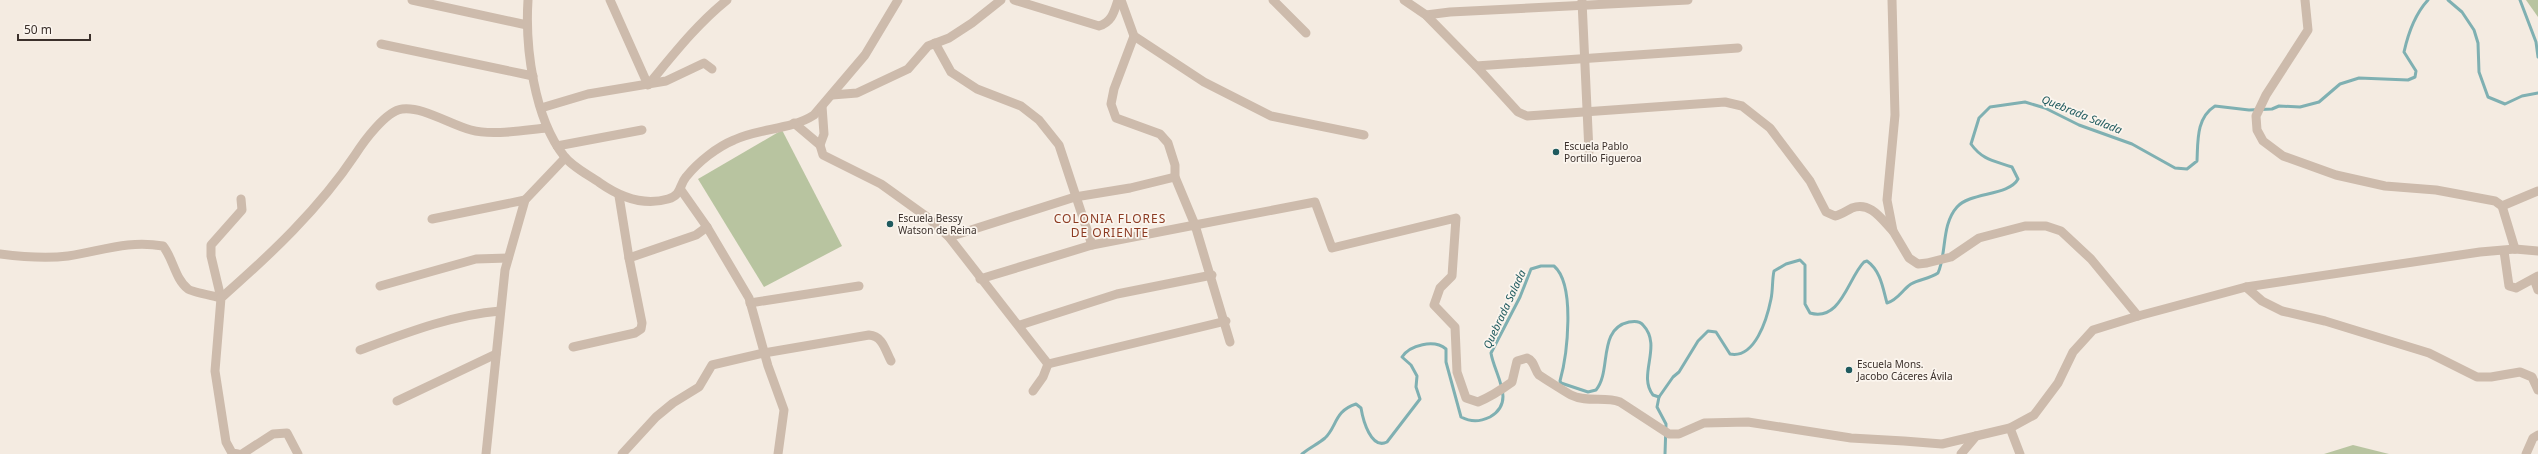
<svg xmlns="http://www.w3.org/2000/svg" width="2538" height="454" viewBox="0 0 2538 454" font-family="'Noto Sans',sans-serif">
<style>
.green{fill:#b8c4a0}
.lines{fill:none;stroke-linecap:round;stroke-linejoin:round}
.stream{stroke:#7fb0b2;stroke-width:3}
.minor{stroke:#cdbbac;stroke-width:9}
.poi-dot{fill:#1f5a5e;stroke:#fbf5ee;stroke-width:1.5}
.labels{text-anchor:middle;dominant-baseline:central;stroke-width:3.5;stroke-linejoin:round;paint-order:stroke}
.poi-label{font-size:10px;fill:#3b302b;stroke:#fbf5ee;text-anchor:start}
.water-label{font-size:11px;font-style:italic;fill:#1f5a5e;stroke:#fbf5ee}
.quarter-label{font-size:12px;letter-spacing:1px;fill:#8c3b22;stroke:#fbf5ee}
</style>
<rect width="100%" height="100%" fill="#f4ebe1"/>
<g class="green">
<path d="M 2526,0 L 2538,0 L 2538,17 Z"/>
<path d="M 782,130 L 842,246 L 764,287 L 698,179 Z"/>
<path d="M 2353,445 L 2389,454 L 2324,454 Z"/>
</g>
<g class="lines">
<g class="stream">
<path d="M 2448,0 L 2462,12 L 2474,30 L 2478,43 L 2479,72 L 2488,97 L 2505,104 L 2522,96 L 2538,93"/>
<path d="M 2520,0 L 2536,42 L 2538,57"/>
<path d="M 1659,397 L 1657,407 L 1666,424 L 1665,454"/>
<path d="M 1302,454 C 1309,448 1318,444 1325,438 C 1337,427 1334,411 1356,404 L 1361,408 C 1363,420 1371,450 1387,442 L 1420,399 L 1416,387 L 1417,376 L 1411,365 L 1402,357 C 1410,345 1434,339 1446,349 L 1446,362 L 1461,417 C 1471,422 1479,422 1490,417 C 1517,402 1494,374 1491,353 L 1520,297 L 1531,269 L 1541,266 L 1554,266 C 1576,285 1567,356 1560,381 L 1561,383 L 1588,392 L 1596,390 C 1612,371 1597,329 1629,322 C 1634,321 1640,321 1643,325 C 1663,346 1637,375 1653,395 L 1659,397 L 1673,377 L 1679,372 L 1698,341 L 1708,331 L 1716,332 L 1730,354 C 1755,359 1767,319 1771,299 C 1773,290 1772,280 1774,271 L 1786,264 L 1800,260 L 1805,265 L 1805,304 L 1810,313 C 1841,322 1848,278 1864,262 L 1867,261 C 1881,271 1883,289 1887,303 C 1898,300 1902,290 1911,284 C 1920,279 1929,279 1938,273 C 1947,253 1941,225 1957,207 C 1970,192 2009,196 2018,179 L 2012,167 C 1996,161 1983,161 1971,144 L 1979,118 L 1990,107 L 2025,102 L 2045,108 L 2079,125 L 2132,144 L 2175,168 L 2187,169 L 2197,161 C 2198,141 2196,118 2215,106 L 2249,110 L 2272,109 L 2279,106 L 2300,107 L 2319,102 L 2340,84 L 2359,78 L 2408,80 L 2415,77 L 2416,71 L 2404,52 C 2408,34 2416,13 2428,0"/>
</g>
<g class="minor">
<path d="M 412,0 L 527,25"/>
<path d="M 528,0 C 525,47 534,118 564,156 C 572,167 589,175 600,183 C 620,197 644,206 668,199 C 682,195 679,185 686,177 C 698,162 717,147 734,140 C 759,128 791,130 814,115 L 865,55 L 898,0"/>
<path d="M 610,0 L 648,85 C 673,55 696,25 727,0"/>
<path d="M 1014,0 L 1099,26 C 1112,22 1114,12 1118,0"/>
<path d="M 1121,0 L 1134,36 L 1204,82 L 1271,116 L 1364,135"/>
<path d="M 1273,0 L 1306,33"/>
<path d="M 1404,0 L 1426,15 L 1476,66 L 1518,112 L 1527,116 L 1725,102 L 1742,106 L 1770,128 L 1810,181 L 1826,212 L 1835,216 C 1841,215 1846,211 1852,208 C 1871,201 1882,220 1893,231"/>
<path d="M 1892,0 L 1895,115 L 1887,200 L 1893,231 L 1909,258 L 1918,264 L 1927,263 L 1951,257 L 1979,238 L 2025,226 L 2046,226 L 2061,231 L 2091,259 L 2138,316"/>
<path d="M 2305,0 L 2308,30 L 2266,95 L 2256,116 L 2257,130 L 2263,141 L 2283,156 L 2336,175 L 2385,186 L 2436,190 L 2495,201 L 2502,206 L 2515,249"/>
<path d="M 1582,1 L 1589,152"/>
<path d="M 1426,15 L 1450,12 L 1688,0"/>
<path d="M 1134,36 L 1114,89 L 1111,104 L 1116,118 L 1160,134 L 1168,143 L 1175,165 L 1175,177 L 1195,225 L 1315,202 L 1332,248 L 1456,218 L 1452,276 L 1440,288 L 1434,305 L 1455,327 L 1457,372 L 1466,398 L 1478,402 C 1490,397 1501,390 1512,382 L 1517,361 L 1527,358 C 1535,361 1534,370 1539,375 C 1542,377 1567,393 1571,395 C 1587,403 1605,396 1620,402 L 1669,434 L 1679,434 L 1704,423 L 1748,422 L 1851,438 L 1904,441 L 1942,444 L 1976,436"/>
<path d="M 935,43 L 951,72 L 977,89 L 1021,106 L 1039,120 L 1059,145 L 1092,245"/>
<path d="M 381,44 L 533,76"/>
<path d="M 1476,66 L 1738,48"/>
<path d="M 832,95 L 857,93 L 908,69 L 928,46 L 949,38 L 972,23 L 1001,0"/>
<path d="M 541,108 L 588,94 L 666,81 L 704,63 L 712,69"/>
<path d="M 794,123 L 820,145 L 823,155 L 881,184 L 927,217 L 949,237 L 1048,364"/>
<path d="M 820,145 L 824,134 L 822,106"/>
<path d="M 557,146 L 642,130"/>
<path d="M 681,190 L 707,227 L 749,298 L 768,366 L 784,410 L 778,454"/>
<path d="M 2502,206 L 2538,191"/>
<path d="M 432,219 L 525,200"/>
<path d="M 949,237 L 1075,197 L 1130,188 L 1175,177"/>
<path d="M 2504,251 L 2509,286 L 2516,288 L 2538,276"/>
<path d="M 0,254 C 23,257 45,259 68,256 C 102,251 127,240 163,246 C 173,258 175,279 188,289 C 192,292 214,296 221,298 L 211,256 L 211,245 L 242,210 L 241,199"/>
<path d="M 629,258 L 696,235 L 707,227"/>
<path d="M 980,279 L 1092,245 L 1195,225 L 1230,342"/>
<path d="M 2534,279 L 2538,290"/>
<path d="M 380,286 L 476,259 L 508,258"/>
<path d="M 2246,287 L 2262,301 L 2282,311 L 2325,321 L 2429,353 L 2477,377 L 2491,377 L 2520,372 L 2532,377 L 2538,390"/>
<path d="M 750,303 L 859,286"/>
<path d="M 1020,325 L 1117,294 L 1212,275"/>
<path d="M 573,347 L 635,333 L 641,329 L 642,323 L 629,258 L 619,196"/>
<path d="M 360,350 C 406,333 452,315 500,311"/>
<path d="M 1048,364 L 1226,321"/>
<path d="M 1033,391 L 1043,377 L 1048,364"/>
<path d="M 397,401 L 496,354"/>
<path d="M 2010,428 L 2020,454"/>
<path d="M 238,454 L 232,453 L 226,442 L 215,371 L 221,298 C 270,255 319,209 355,155 C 364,141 386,111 402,109 C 422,106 451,125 471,130 C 492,136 525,130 547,128"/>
<path d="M 242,454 L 273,434 L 287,433 L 298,454"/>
<path d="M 486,454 L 505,270 L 525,200 L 565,158"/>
<path d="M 622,454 L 656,417 L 673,403 L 699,387 L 712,365 L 764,353 L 869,335 C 883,336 885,350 891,361"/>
<path d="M 1961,454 L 1976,436 L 2010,428 L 2034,415 L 2058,383 L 2073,352 L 2093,330 L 2138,316 L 2246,287 L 2480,252 L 2515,249 L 2538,251"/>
<path d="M 2526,454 L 2533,438 L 2538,435"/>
</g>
</g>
<g class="poi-dot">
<circle cx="1556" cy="152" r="4"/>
<circle cx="890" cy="224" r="4"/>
<circle cx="1849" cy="370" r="4"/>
</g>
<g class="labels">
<g class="poi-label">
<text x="1564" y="146">Escuela Pablo<tspan x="1564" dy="12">Portillo Figueroa</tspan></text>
<text x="898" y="218">Escuela Bessy<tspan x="898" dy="12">Watson de Reina</tspan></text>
<text x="1857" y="364">Escuela Mons.<tspan x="1857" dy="12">Jacobo Cáceres Ávila</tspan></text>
</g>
<g class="water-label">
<text transform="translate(2082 114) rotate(22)">Quebrada Salada</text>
<text transform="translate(1504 309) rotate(-65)">Quebrada Salada</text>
</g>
<g class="quarter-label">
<text x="1110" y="218">COLONIA FLORES<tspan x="1110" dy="14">DE ORIENTE</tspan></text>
</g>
</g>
<path d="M18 34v6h72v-6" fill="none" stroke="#3b302b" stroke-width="2"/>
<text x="24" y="34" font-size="12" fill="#3b302b" stroke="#fbf5ee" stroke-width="3" paint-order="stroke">50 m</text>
</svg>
